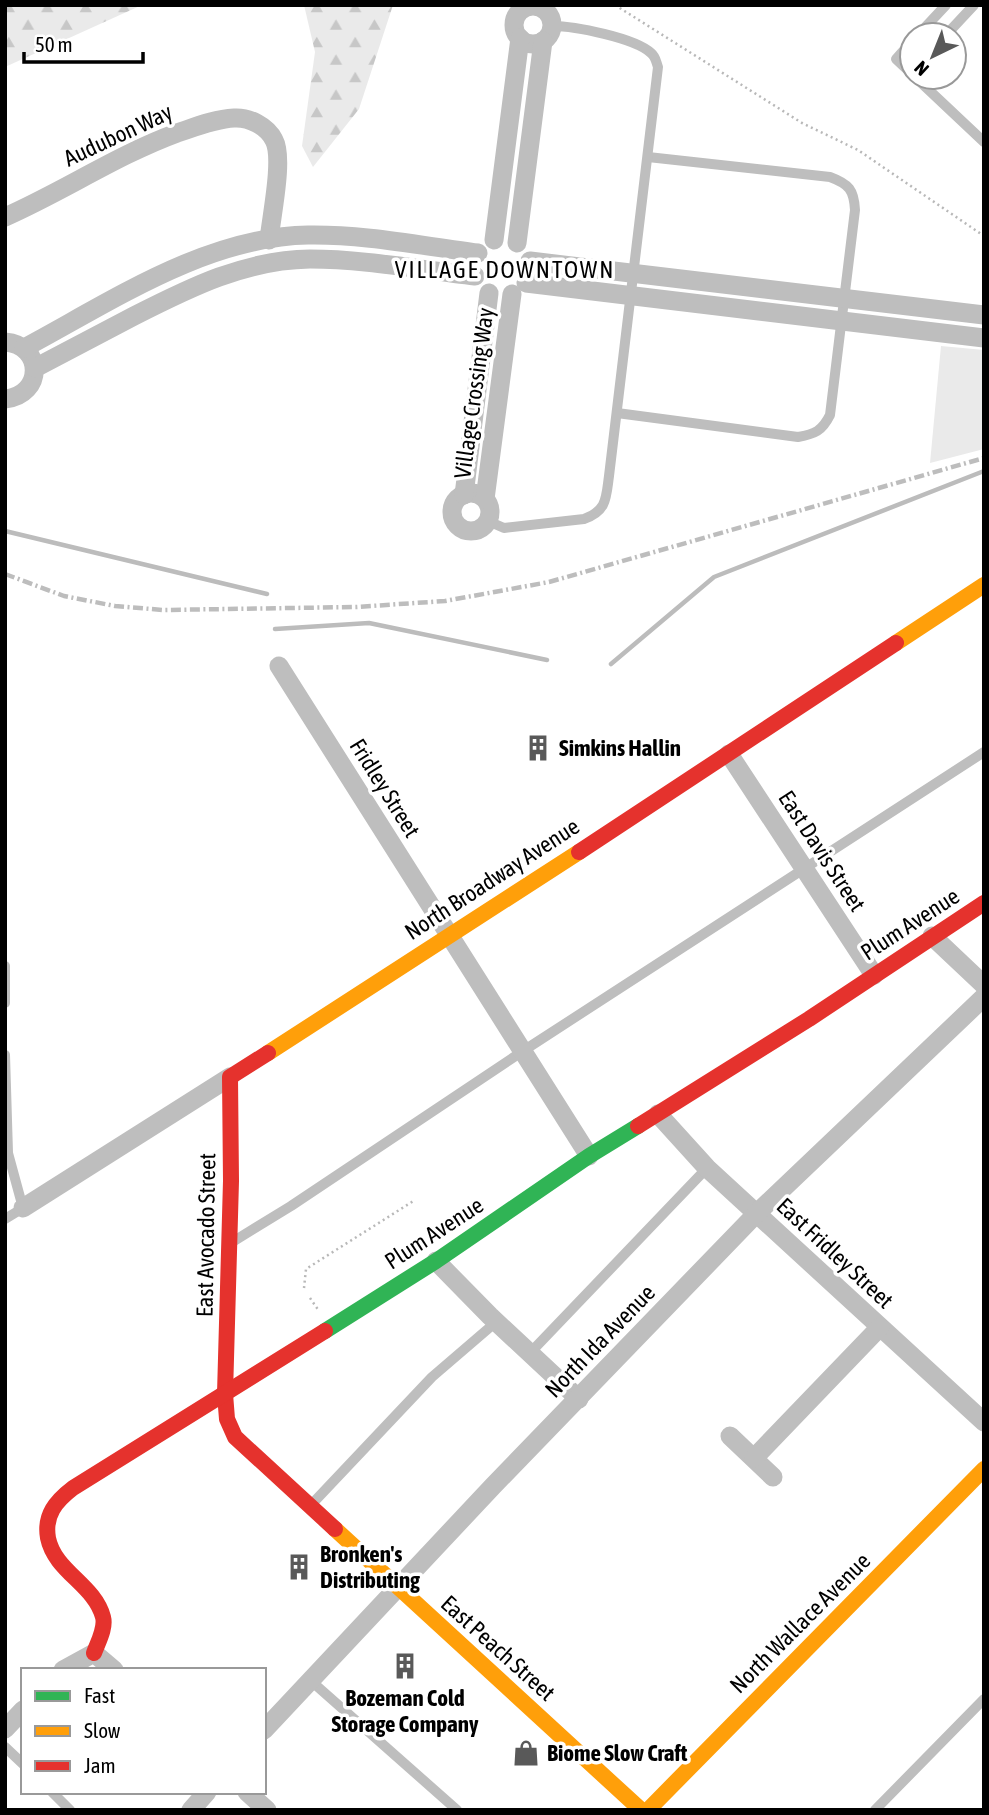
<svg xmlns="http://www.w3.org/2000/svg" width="989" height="1815" viewBox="0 0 989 1815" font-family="'Asap Condensed',sans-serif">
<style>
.forest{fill:url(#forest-firs)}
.park{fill:#eaeaea}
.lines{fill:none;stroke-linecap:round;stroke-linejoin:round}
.stream{stroke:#bcbcbc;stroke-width:4.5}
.path{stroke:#b8b8b8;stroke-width:2.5;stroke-dasharray:2 3.5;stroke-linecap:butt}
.lane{stroke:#bebebe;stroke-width:10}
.street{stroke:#bebebe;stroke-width:19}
.fast{stroke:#30b455;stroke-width:16}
.slow{stroke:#ff9f0a;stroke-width:16}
.jam{stroke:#e5322d;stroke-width:16}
.rail{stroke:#bdbdbd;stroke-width:4.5;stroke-dasharray:10 3.5 2 3.5;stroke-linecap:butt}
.labels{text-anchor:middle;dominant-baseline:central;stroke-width:7;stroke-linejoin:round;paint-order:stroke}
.street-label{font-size:23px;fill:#000;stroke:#fff}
.poi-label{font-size:23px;font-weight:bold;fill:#000;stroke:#fff;text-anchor:start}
.neighbourhood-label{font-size:24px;letter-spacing:2px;fill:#000;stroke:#fff}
</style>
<defs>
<pattern id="forest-firs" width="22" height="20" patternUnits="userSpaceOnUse" patternTransform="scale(1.75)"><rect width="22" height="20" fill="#eaeaea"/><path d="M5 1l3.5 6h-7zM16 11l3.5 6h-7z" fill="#c7c7c7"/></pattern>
</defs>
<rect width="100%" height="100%" fill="#fff"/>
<g class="forest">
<path d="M 5,5 L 142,5 L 5,67 Z"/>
<path d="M 304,5 L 393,5 L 359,109 L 313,167 L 302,146 L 315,52 Z"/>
</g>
<path class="park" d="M 941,346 L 984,350 L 984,449 L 930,463 Z"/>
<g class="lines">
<g class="stream">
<path d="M 5,531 L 267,594"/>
<path d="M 275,629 L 369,623 L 547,660"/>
<path d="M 611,664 L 714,577 L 984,471"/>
</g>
<g class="path">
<path d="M 615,5 L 802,123 L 858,150 L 984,236"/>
<path d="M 304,1288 L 306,1269 L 415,1200"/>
<path d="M 310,1298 L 319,1311"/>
</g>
<g class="lane">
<path d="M 918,35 L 946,5"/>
<path d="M 946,35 L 974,5"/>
<path d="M 912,41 L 896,59 L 912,74"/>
<path d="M 915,77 L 984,142"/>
<path d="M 617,413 L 798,437 C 815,434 822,431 830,415 L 855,210 C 854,190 849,184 830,177 L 648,157"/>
<path d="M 488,521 L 504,528 L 584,519 C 607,511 606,498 609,476 L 658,67 C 656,62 656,57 651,53 C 635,38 575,26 552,26"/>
<path d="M 5,966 L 5,1003"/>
<path d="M 5,1055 L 8,1153 L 23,1208 L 5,1219"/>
<path d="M 234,1241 L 291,1206 L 523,1051 L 984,752"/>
<path d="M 530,1353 L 707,1168"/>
<path d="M 311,1505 L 432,1377 L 496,1322"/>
<path d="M 310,1680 L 457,1810"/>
<path d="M 5,1747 L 23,1764"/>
<path d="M 52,1792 L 70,1810"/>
<path d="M 875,1810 L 984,1699"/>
</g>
<g class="street">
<circle cx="533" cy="25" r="19"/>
<path d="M 5,217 C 64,191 117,155 177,133 C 195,127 215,119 234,118 C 249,117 267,126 274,140 C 284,158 271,218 269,240"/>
<path d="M 494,240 L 520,38"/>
<path d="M 517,243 L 543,41"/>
<path d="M 530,261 L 984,315"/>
<path d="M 526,283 L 984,338"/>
<path d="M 5,342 C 44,345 44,395 5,399"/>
<path d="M 24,348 C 112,301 206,237 308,235 C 364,234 422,246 478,253"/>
<path d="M 35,368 C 68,351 101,333 134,316 C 191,287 245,260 310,259 C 365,259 421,270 475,276"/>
<circle cx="471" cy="512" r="19"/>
<path d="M 464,495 L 489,293"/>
<path d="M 485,499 L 512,294"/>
<path d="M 279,666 L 589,1156"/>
<path d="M 729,754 L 874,975"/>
<path d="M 932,936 L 984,985"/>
<path d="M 658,1114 L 707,1168 L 984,1422"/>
<path d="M 23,1208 L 230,1077"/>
<path d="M 436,1261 L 490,1316 L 579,1399"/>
<path d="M 730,1436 L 773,1477"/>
<path d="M 754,1458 L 880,1327"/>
<path d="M 63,1670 L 94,1653 L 114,1670"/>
<path d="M 5,1729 L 23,1710"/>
<path d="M 264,1730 L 493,1486 L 756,1214 L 984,997"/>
<path d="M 247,1792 L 267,1810"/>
<path d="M 191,1810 L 207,1792"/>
</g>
<path class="fast" d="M 325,1331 L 436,1261 L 589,1156 L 638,1126"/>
<g class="slow">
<path d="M 896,643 L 984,585"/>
<path d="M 268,1053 L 579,852"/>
<path d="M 335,1529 L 641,1810"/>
<path d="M 648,1810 L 984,1469"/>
</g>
<g class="jam">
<path d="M 579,852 L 896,643"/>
<path d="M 268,1053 L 230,1077 L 231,1181 L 225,1394 L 227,1419 L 235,1437 L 335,1529"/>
<path d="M 638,1126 L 809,1019 L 984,903"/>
<path d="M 94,1653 C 98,1642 106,1628 103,1617 C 94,1584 55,1572 48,1538 C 44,1515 56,1501 73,1488 L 325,1331"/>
</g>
<path class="rail" d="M 5,574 L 64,596 L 115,606 L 163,610 L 356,607 L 445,601 L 549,582 L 984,458"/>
</g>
<defs>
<g id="building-bare" transform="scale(2.1)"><path d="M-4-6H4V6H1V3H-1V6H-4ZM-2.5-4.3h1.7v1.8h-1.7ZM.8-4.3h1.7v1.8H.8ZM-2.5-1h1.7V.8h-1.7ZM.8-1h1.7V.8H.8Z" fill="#595959" stroke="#fff" stroke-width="2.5" paint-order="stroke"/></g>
<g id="shop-bare" transform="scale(2.1)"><path d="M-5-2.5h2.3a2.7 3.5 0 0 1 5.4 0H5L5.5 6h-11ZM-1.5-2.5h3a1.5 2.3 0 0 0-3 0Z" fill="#595959" stroke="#fff" stroke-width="2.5" paint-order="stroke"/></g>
</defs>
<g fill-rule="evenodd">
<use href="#building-bare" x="538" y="748"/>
<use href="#building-bare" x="299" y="1567"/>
<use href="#building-bare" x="405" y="1666"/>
<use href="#shop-bare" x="526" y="1753"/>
</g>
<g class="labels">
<g class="street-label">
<text transform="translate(118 135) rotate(-25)">Audubon Way</text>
<text transform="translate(474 393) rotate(-82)">Village Crossing Way</text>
<text transform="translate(385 788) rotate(58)">Fridley Street</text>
<text transform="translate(822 851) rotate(57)">East Davis Street</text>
<text transform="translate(492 879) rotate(-33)">North Broadway Avenue</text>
<text transform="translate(910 924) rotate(-33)">Plum Avenue</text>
<text transform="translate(434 1233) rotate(-33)">Plum Avenue</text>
<text transform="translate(206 1235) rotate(-89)">East Avocado Street</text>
<text transform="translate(835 1253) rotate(43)">East Fridley Street</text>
<text transform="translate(600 1341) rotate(-46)">North Ida Avenue</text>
<text transform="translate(800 1623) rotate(-45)">North Wallace Avenue</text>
<text transform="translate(498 1648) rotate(42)">East Peach Street</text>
</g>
<g class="poi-label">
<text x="559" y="748">Simkins Hallin</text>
<text x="320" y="1554">Bronken's<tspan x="320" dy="26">Distributing</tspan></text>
<text x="405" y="1698" text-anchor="middle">Bozeman Cold<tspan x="405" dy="26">Storage Company</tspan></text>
<text x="547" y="1753">Biome Slow Craft</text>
</g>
<g class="neighbourhood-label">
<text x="505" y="269">VILLAGE DOWNTOWN</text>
</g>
</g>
<rect width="989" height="1815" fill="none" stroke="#000000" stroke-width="14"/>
<rect x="21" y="1668" width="245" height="126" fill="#ffffff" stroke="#999999" stroke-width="2"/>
<rect x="35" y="1691" width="35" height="10" fill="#30b455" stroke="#999999" stroke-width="2"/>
<text x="84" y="1703" font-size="21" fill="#000000">Fast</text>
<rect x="35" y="1726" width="35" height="10" fill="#ff9f0a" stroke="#999999" stroke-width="2"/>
<text x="84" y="1738" font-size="21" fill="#000000">Slow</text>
<rect x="35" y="1761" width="35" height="10" fill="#e5322d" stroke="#999999" stroke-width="2"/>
<text x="84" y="1773" font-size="21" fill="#000000">Jam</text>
<g transform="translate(933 56) rotate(223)"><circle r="33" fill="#ffffff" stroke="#999999" stroke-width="2"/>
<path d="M0-5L12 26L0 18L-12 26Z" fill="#595959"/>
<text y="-10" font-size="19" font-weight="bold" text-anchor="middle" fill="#000000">N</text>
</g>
<path d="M24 52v10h119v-10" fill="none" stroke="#000000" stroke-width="3.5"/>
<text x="35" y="52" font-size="21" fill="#000000" stroke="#ffffff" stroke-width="5" paint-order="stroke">50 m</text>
</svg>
